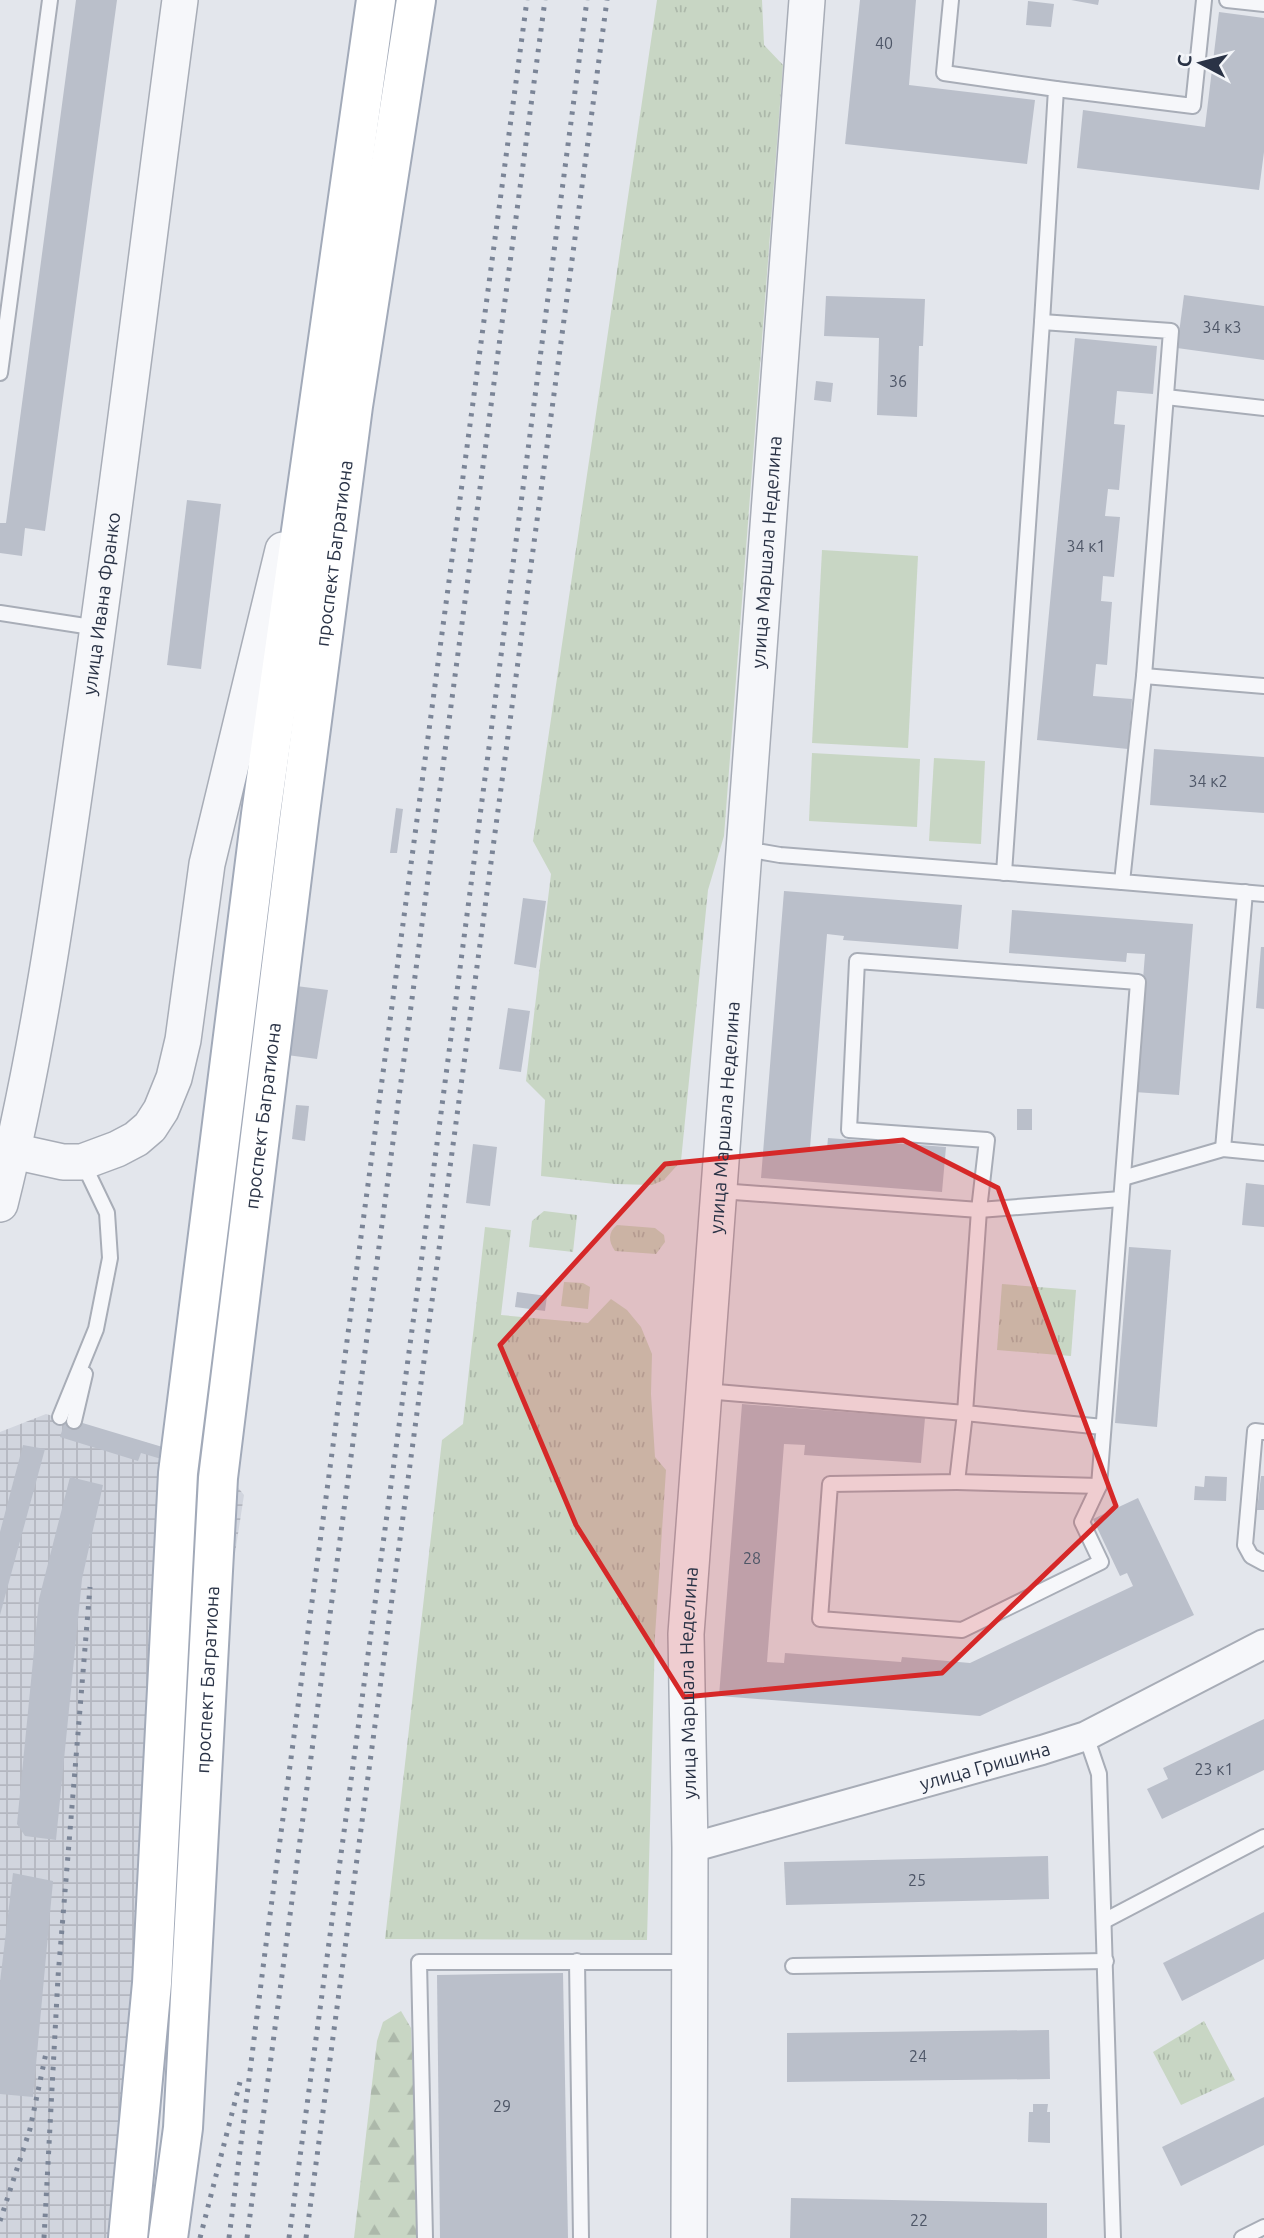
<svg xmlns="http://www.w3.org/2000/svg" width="1264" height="2238" viewBox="0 0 1264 2238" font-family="Ubuntu,sans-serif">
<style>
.industrial{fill:url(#industrial-grid)}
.grass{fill:url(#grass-tufts)}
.forest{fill:url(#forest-firs)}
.pitch{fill:#c8d6c4}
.building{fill:#babfca}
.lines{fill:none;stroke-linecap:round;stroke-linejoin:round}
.service-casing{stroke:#a8adb7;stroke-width:18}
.minor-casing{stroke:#a8adb7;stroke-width:32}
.tertiary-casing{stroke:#a8adb7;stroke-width:38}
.primary-casing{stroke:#a2aab9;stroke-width:42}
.service{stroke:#f6f7fa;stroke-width:14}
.minor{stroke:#f6f7fa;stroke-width:28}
.tertiary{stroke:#f6f7fa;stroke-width:35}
.primary{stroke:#fff;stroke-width:38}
.rail{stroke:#7b8597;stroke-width:5;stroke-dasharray:3.5 7;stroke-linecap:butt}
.marked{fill:#d62828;fill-opacity:0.2;stroke:#d62828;stroke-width:5;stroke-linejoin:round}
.labels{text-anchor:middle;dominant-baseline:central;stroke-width:5;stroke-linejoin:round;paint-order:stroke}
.number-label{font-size:16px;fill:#4e5667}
.street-label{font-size:19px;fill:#2a3346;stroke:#f3f5f9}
</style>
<defs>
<pattern id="industrial-grid" width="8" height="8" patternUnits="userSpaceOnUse" patternTransform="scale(1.75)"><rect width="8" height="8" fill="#d1d5de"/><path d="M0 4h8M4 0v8" fill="none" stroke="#b4b7c0"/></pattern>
<pattern id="grass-tufts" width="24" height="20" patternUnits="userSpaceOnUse" patternTransform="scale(1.75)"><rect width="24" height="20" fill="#c8d6c4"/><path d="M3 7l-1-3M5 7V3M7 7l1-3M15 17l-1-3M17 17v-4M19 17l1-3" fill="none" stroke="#acb8aa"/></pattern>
<pattern id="forest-firs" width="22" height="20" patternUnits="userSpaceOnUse" patternTransform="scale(1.75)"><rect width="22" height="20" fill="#c8d6c4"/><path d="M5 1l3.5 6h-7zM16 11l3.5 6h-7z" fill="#acb8aa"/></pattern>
</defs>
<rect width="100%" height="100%" fill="#e3e6ec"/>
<path class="industrial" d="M 46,1414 L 238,1469 L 236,1485 L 244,1495 L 155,2073 L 120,2238 L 0,2238 L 0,1432 Z"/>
<g class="grass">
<path d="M 657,0 L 762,0 L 764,45 L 783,65 L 724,836 L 708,890 L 681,1161 L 664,1180 L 652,1185 L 615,1184 L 541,1176 L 545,1100 L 526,1081 L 551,874 L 533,841 Z"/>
<path d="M 544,1211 L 577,1215 L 573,1252 L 529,1247 L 532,1221 Z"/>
<path d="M 617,1225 L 655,1228 L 664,1235 L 665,1242 L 656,1254 L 615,1251 C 608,1241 608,1232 617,1225 Z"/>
<path d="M 485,1227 L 511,1230 L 501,1315 L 588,1323 L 611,1299 L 627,1310 L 641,1327 L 652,1354 L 651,1394 L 655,1457 L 666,1470 L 655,1636 L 647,1940 L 385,1939 L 442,1440 L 463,1424 Z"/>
<path d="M 564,1282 L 583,1283 L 590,1287 L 588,1309 L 561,1306 Z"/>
<path d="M 1002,1284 L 1076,1290 L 1071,1356 L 997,1350 Z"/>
<path d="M 1204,2021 L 1235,2080 L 1181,2105 L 1153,2052 Z"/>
</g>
<path class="forest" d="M 401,2011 L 411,2028 L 419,2238 L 354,2238 L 377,2041 L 383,2022 Z"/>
<g class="pitch">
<path d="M 822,550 L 918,556 L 908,748 L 812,743 Z"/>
<path d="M 812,753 L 920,759 L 917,827 L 809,821 Z"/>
<path d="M 934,758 L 985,761 L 981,844 L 929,841 Z"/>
</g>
<g class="building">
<path d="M 76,0 L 117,0 L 45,531 L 25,528 L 22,556 L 0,553 L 0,523 L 6,523 Z"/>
<path d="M 860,0 L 916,0 L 909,85 L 1035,100 L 1027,164 L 845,144 Z"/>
<path d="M 1071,0 L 1099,0 L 1098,5 Z"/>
<path d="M 1028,1 L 1054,4 L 1051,27 L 1026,25 Z"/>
<path d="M 1219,12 L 1264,18 L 1264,152 L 1259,190 L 1077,168 L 1083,110 L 1205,127 Z"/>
<path d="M 1184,295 L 1264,306 L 1264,360 L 1177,348 Z"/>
<path d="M 826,296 L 925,299 L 923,346 L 919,346 L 917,417 L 877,415 L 879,338 L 824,336 Z"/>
<path d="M 1075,338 L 1157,346 L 1153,394 L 1117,391 L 1114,424 L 1125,425 L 1119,490 L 1108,489 L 1105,516 L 1120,517 L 1114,577 L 1103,576 L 1101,601 L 1112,602 L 1107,665 L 1096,664 L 1093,696 L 1132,699 L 1128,749 L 1037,740 Z"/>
<path d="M 816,381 L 833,383 L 831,402 L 814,400 Z"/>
<path d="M 187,500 L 221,504 L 201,669 L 167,665 Z"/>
<path d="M 1154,749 L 1264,757 L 1264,813 L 1150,805 Z"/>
<path d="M 396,808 L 403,809 L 397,853 L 390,853 Z"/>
<path d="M 784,891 L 962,905 L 958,949 L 843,940 L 844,936 L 827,934 L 810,1148 L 827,1149 L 828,1138 L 946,1147 L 942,1192 L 761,1178 Z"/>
<path d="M 523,898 L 546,901 L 536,968 L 514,964 Z"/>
<path d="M 1012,910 L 1193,924 L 1179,1095 L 1134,1092 L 1145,954 L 1127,953 L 1126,962 L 1009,953 Z"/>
<path d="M 1261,947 L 1264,947 L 1264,1009 L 1256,1008 Z"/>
<path d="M 296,986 L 328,990 L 317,1059 L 287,1055 Z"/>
<path d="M 508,1008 L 530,1011 L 521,1072 L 499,1069 Z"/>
<path d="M 296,1105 L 309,1106 L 305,1141 L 292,1139 Z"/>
<rect x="1017" y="1109" width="15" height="21"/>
<path d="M 473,1144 L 497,1147 L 490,1206 L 466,1203 Z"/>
<path d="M 1246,1183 L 1264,1185 L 1264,1227 L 1242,1225 Z"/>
<path d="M 1129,1247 L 1171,1250 L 1157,1427 L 1115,1423 Z"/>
<path d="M 517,1292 L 547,1296 L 545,1311 L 515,1307 Z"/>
<path d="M 742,1404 L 925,1418 L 921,1463 L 804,1455 L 805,1445 L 784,1444 L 767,1662 L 784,1663 L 785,1653 L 901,1662 L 902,1657 L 970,1663 L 1133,1586 L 1127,1573 L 1120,1576 L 1093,1519 L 1138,1498 L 1194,1615 L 980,1716 L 719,1696 Z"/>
<path d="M 66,1418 L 179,1452 L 175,1463 L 141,1453 L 138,1461 L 60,1437 Z"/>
<path d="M 23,1445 L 45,1449 L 0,1615 L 0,1532 Z"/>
<path d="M 1205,1476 L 1227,1477 L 1226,1501 L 1194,1500 L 1195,1486 L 1204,1487 Z"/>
<path d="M 1261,1476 L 1264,1476 L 1264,1510 L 1257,1510 Z"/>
<path d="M 70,1477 L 103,1485 L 82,1579 L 56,1840 L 25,1836 L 17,1824 L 39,1599 Z"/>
<path d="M 1264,1719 L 1264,1770 L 1162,1819 L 1147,1789 L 1168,1779 L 1163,1768 Z"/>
<path d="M 1048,1856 L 1049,1899 L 786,1905 L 784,1862 Z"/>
<path d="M 13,1873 L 53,1881 L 33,2097 L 0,2094 L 0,1982 Z"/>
<path d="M 1264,1912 L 1264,1959 L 1182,2001 L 1163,1963 Z"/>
<path d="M 563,1973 L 568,2238 L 440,2238 L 437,1975 Z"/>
<path d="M 1049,2030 L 1050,2079 L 787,2082 L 787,2033 Z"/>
<path d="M 1264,2097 L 1264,2145 L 1181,2186 L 1162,2147 Z"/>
<path d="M 1033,2104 L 1048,2104 L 1047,2112 L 1050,2112 L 1050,2143 L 1028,2142 L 1029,2112 L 1033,2112 Z"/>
<path d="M 791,2198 L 1047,2203 L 1047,2238 L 790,2238 Z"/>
</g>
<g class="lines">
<g class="service-casing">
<g id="service">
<path d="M 951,0 L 944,73 L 1056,89 L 1042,322"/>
<path d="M 1227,0 L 1264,4"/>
<path d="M 1056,89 L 1193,106 L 1204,0"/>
<path d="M 0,373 L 50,0"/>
<path d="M 1166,397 L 1264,408"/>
<path d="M 0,613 L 98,628"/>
<path d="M 1144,676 L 1264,686"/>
<path d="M 745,849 L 780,855 L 1122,882"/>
<path d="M 1004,873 L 1042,322 L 1171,331 L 1144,676 L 1122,882 L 1264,894"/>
<path d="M 1223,1149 L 1245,892"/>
<path d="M 1123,1178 L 1223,1149 L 1264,1153"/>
<path d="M 720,1191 L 979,1210 L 1121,1199"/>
<path d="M 705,1391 L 965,1413 L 957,1482 L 830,1484 L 820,1619 L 962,1630 L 1101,1562 L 1082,1522 L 1099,1486 L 1138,982 L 857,961 L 849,1130 L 987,1140 L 979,1210 L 965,1413 L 1103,1427"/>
<path d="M 60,1417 L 96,1329 L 110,1258 L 107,1213 L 83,1163"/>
<path d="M 74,1421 L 85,1374"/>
<path d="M 1264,1432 L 1255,1431 L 1245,1545 L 1251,1556 L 1264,1563"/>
<path d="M 957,1482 L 1099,1486"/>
<path d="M 1086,1736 L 1099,1774 L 1113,2238"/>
<path d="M 1104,1921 L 1264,1837"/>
<path d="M 577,1961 L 581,2238"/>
<path d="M 793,1966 L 1106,1961"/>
<path d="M 425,2238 L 419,1962 L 689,1962"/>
<path d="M 1242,2238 L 1264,2227"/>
</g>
</g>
<g class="minor-casing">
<g id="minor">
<path id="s1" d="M 690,1848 L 1042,1750 L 1086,1736 L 1264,1644"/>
</g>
</g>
<g class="tertiary-casing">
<g id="tertiary">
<path d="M 13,1151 L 63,1162 L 82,1162 L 117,1149 L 136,1139 L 150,1127 L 161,1110 L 174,1078 L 183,1040 L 207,864 L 283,550"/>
<path id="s2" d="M 0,1204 C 38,1052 60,895 82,740 C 118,494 147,247 180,0"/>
<path id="s3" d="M 689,2238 L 690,1848 L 686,1634 L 807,0"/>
</g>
</g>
<g class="primary-casing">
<g id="primary">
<path d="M 128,2238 L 152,1983 L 178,1473 L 261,814 L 376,0"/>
<path id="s4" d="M 168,2238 L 183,2128 L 218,1478 L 299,820 L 353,406 L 416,0"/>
</g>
</g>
<use href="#service" class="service"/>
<use href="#minor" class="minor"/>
<use href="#tertiary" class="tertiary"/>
<use href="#primary" class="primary"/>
<g class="rail">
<path d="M 0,2221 L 30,2129 L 46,2053"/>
<path d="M 44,2238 L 58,1977 L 90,1587"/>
<path d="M 200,2238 L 240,2082"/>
<path d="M 229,2238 L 265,1952 L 527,0"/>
<path d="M 247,2238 L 545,0"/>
<path d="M 289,2238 L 430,1197 L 587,0"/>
<path d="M 306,2238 L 607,0"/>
</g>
</g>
<path class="marked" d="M 903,1140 L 998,1188 L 1116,1506 L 942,1673 L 684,1697 L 576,1525 L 500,1345 L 665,1164 Z"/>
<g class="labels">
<g class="number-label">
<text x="884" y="43">40</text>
<text x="1222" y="327">34 к3</text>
<text x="898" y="381">36</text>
<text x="1086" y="546">34 к1</text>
<text x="1208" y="781">34 к2</text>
<text x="752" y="1558">28</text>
<text x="1214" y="1769">23 к1</text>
<text x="917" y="1880">25</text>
<text x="918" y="2056">24</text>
<text x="502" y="2106">29</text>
<text x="919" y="2220">22</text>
</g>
<g class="street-label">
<text stroke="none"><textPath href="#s3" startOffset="1689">улица Маршала Неделина</textPath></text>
<text stroke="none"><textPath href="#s4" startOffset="1694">проспект Багратиона</textPath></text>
<text stroke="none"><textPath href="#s2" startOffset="609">улица Ивана Франко</textPath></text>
<text stroke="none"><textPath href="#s4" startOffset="1127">проспект Багратиона</textPath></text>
<text stroke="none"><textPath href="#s3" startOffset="1122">улица Маршала Неделина</textPath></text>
<text stroke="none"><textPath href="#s4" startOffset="560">проспект Багратиона</textPath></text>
<text stroke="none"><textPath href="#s3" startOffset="555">улица Маршала Неделина</textPath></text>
<text stroke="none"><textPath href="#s1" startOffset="306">улица Гришина</textPath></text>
</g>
</g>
<g transform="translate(1201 63) rotate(277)" stroke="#f3f5f9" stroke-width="5" paint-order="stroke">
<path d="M0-5L12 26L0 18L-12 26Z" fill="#2a3346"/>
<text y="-10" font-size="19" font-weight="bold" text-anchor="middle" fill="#2a3346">С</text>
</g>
</svg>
